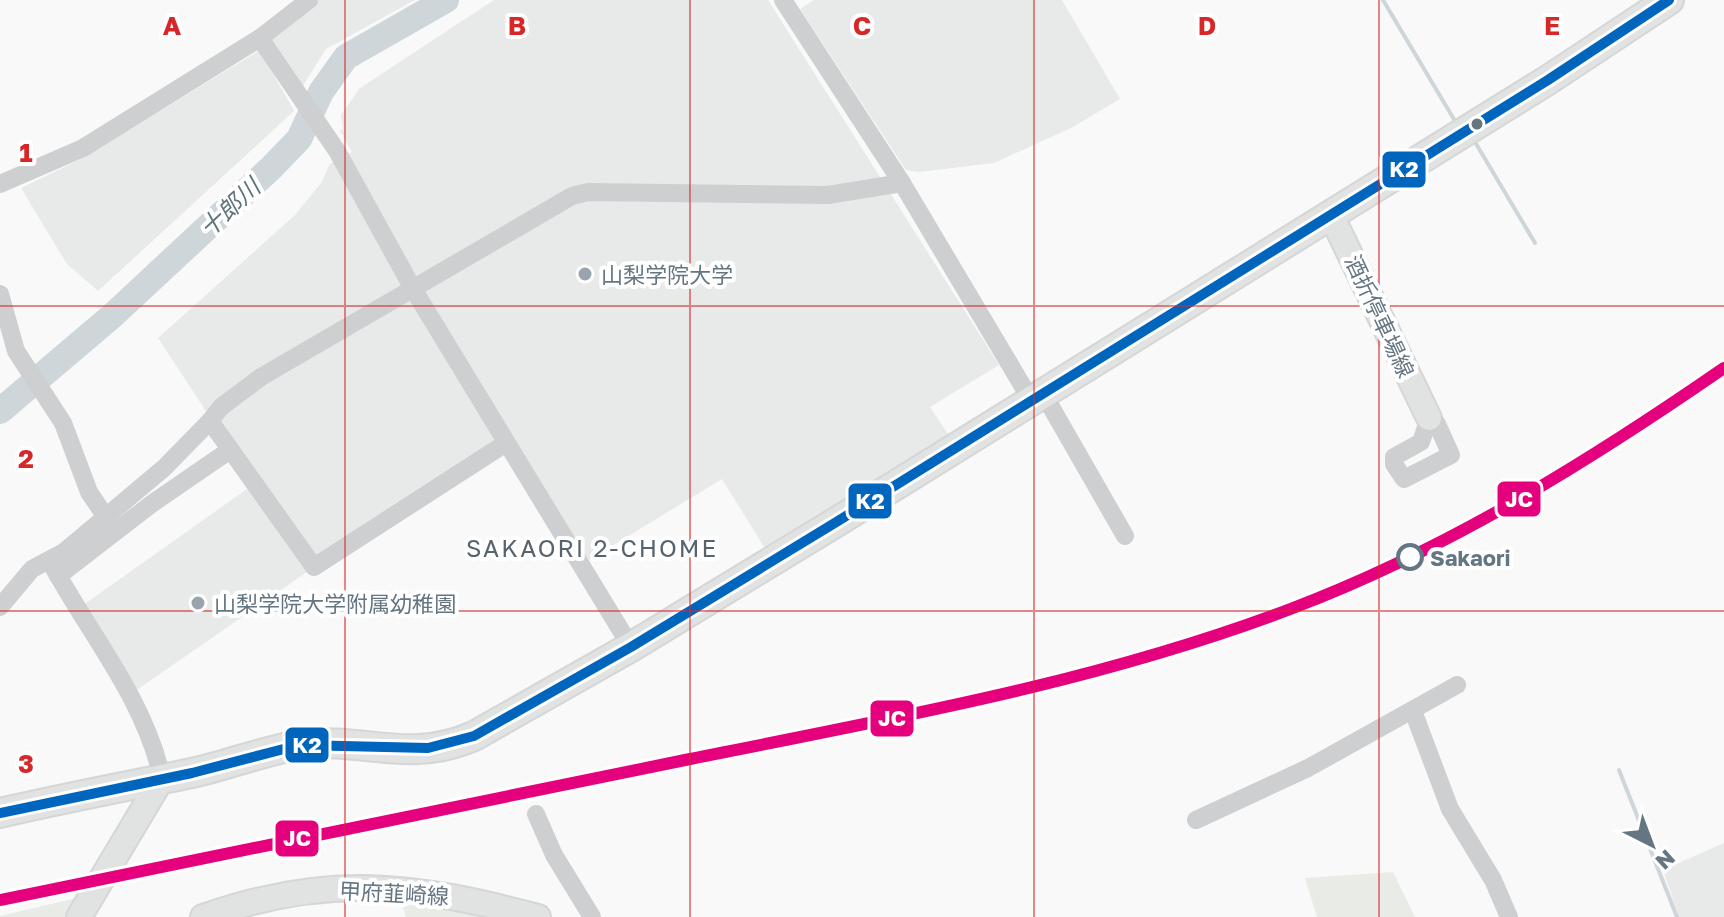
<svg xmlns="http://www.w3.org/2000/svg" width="1724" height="917" viewBox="0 0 1724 917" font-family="'Golos Text','Noto Sans JP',sans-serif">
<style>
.built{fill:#e8e9e9}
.green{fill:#e8ebe6}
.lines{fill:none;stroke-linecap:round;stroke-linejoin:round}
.stream{stroke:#ced6d9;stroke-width:4}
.river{stroke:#ced6d9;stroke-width:26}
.major-casing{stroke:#d5d6d7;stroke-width:28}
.highway-casing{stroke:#d5d6d6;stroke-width:32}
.minor{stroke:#cecfd0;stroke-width:18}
.major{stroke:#e1e2e2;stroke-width:24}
.highway{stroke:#e1e2e2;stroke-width:28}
.bus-1-casing{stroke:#fff;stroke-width:16}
.bus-1{stroke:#0065bd;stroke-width:10}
.rail-1-casing{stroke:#fff;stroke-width:18}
.rail-1{stroke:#e5007d;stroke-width:12}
.grid{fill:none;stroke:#d62828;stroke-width:2;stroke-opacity:0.55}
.bus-dot{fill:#657683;stroke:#fff;stroke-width:3}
.poi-dot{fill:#99a4ac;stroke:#fff;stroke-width:3}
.stop-dot{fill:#fff;stroke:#657683;stroke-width:4}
.labels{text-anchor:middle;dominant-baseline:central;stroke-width:8;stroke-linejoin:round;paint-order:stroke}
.poi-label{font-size:22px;fill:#657683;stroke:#fff;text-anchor:start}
.street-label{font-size:22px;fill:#657683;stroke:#fff}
.stop-label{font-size:22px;font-weight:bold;fill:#657683;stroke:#fff;text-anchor:start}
.water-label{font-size:24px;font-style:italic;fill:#60757c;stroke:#fff}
.neighbourhood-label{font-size:24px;letter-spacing:2px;fill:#57646e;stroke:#fff}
.grid-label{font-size:26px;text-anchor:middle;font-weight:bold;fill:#d62828;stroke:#fff;stroke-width:8;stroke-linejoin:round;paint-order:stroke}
.line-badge{stroke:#fff;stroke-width:3}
.badge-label{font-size:22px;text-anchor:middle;font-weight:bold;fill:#fff}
</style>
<rect width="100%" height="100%" fill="#f9f9f9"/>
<g class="built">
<path d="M 318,0 L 415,0 L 326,49 L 301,89 L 268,39 Z"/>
<path d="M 494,0 L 768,0 L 999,365 L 930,407 L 950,437 L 769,555 L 722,479 L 589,560 L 506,443 L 314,567 L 131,694 L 79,608 L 254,484 L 158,338 L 295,215 L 321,183 L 330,164 L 352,152 L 340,131 L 343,129 L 341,115 L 360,88 Z"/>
<path d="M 814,0 L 1062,0 L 1120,99 L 1073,127 L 994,163 L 919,172 L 906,170 L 800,9 Z"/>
<path d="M 260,50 L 294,111 L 98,291 L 67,264 L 21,188 L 79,160 Z"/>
<path d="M 1724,843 L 1724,917 L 1679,917 L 1663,870 Z"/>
</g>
<g class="green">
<path d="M 1393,872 L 1415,917 L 1317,917 L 1305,878 Z"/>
<path d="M 81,897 L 70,917 L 0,917 L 0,916 Z"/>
<path d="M 400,898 L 483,917 L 406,917 Z"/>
</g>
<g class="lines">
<g class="stream">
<path d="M 1383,0 L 1455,121"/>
<path d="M 1475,142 L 1535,243"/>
<path d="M 1619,770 L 1677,917"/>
</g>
<path class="river" d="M 0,411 L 112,316 L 271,168 L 299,139 L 321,92 L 346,57 L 446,0"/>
<g class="major-casing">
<g id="major">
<path d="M 1331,215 L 1429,418"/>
<path d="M 79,917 L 162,778"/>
<path d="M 203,917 C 327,873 414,884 538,917"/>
</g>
</g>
<g class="highway-casing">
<path id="highway" d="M 0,813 C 64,798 128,786 192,773 C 228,765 263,751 299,745 C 363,736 408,765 474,736 L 631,647 L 838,521 L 1548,80 L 1669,0"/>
</g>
<g class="minor">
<path d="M 309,0 L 260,38 L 337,151 L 412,287 L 631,647"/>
<path d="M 783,0 L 902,183 L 1031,400"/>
<path d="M 0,184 L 83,148 L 260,38"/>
<path d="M 0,294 L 16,351 L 63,423 L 89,492 L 105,516"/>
<path d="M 1043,393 L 1125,536"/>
<path d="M 1429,418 L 1437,424 L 1451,455 L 1404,479 L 1394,464 L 1394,457 L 1421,442 Z"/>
<path d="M 210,421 L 221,407 L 261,377 L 572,196 L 588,192 L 828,195 L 902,183"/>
<path d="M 50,561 C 89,634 144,697 162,778"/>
<path d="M 58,576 L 150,505 L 230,450"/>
<path d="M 0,607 L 32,569 L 64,552 L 164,468 L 210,421 L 314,567 L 506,443"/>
<path d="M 1413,711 L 1450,809 L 1493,880 L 1509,917"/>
<path d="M 536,814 L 554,855 L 592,917"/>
<path d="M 1196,820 L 1308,768 L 1457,685"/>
</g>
<use href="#major" class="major"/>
<use href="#highway" class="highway"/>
<g class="bus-1-casing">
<path id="bus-1" d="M 0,813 L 192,773 L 299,745 L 428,748 L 474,736 L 631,647 L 838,521 L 1548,80 L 1669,0"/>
</g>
<use href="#bus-1" class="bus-1"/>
<g class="rail-1-casing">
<path id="rail-1" d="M 0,900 C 230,852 460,805 690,759 C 894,718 1099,682 1293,608 C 1448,549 1588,462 1724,368"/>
</g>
<use href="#rail-1" class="rail-1"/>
</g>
<path class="grid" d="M 345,0 L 345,917M 690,0 L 690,917M 1034,0 L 1034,917M 1379,0 L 1379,917M 0,306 L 1724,306M 0,611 L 1724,611"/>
<circle class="bus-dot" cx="1477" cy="124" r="7"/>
<g class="poi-dot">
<circle cx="585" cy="274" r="8"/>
<circle cx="198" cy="603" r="8"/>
</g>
<circle class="stop-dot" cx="1410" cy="557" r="12"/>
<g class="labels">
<g class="poi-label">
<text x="601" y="274">山梨学院大学</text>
<text x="214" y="603">山梨学院大学附属幼稚園</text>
</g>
<g class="street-label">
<text transform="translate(1380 316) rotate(65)">酒折停車場線</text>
<text transform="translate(394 893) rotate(3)">甲府韮崎線</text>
</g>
<g class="stop-label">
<text x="1430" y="557">Sakaori</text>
</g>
<g class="water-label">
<text transform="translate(229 207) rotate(-43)">十郎川</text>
</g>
<g class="neighbourhood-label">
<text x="592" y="547">SAKAORI 2-CHOME</text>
</g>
</g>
<g class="grid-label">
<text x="172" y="35">A</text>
<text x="517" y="35">B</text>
<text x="862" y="35">C</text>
<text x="1207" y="35">D</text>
<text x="1552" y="35">E</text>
<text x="26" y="162">1</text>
<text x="26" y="468">2</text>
<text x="26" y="773">3</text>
</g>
<g class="line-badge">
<rect x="1381" y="150" width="46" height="39" rx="8" fill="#0065bd"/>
<rect x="1496" y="480" width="46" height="38" rx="8" fill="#e5007d"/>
<rect x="847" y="482" width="46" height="38" rx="8" fill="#0065bd"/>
<rect x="869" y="699" width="46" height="39" rx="8" fill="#e5007d"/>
<rect x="284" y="726" width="46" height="38" rx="8" fill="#0065bd"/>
<rect x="274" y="819" width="46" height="39" rx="8" fill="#e5007d"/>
</g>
<g class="badge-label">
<text x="1404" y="177">K2</text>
<text x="1519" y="507">JC</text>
<text x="870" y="509">K2</text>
<text x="892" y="726">JC</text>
<text x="307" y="753">K2</text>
<text x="297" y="846">JC</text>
</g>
<g transform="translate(1652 845) rotate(138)" stroke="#ffffff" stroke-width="6" paint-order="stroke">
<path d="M0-6L14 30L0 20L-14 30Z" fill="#657683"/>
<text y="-12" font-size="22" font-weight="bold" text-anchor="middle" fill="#657683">N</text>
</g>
</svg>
